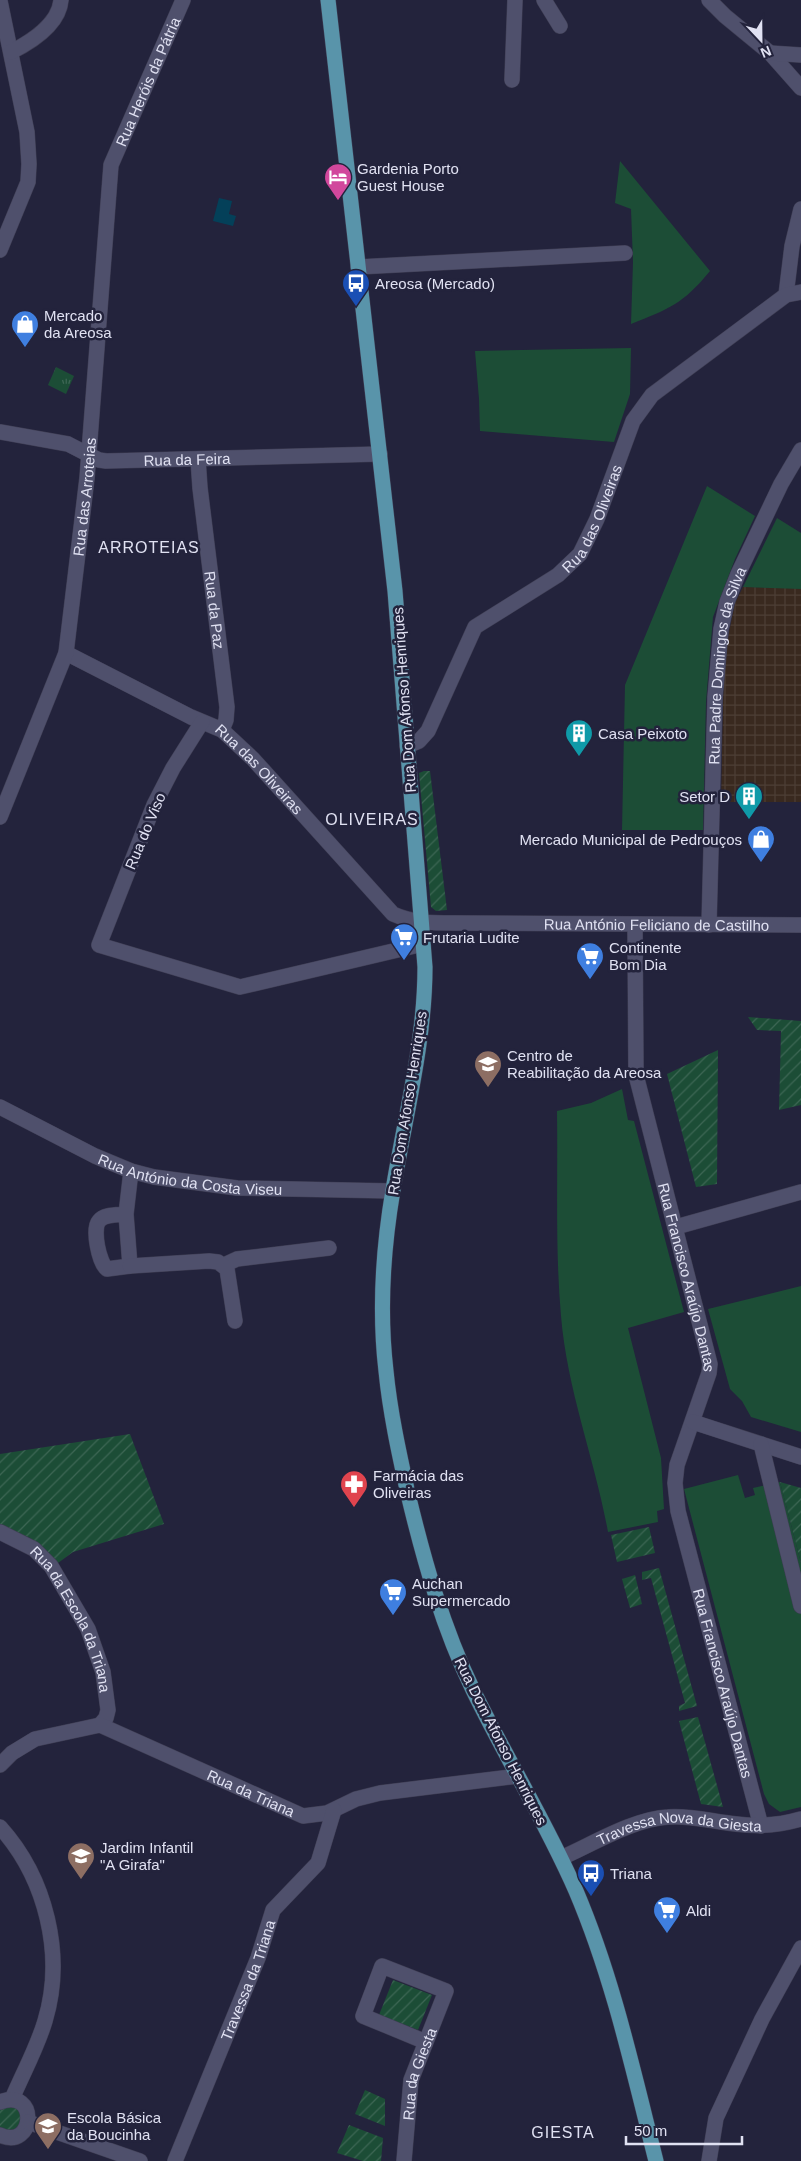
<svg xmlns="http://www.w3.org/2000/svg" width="801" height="2161" viewBox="0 0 801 2161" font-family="Arial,sans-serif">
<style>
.industrial{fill:url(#industrial-grid)}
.grass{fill:#1c4d36}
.park{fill:url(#park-tufts)}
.garden{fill:url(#garden-furrows)}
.water{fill:#044059}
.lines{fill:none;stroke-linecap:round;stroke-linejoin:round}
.minor-casing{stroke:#3f3e54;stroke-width:16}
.major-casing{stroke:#3f3e54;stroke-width:16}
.minor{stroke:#4f506c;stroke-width:15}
.major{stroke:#5994aa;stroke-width:15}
.labels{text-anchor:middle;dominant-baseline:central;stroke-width:5;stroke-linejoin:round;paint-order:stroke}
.street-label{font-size:15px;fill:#e0e1f2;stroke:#23233c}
.poi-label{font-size:15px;fill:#e0e1f2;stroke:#23233c;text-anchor:start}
.neighbourhood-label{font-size:16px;letter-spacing:1px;fill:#e0e1f2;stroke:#23233c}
</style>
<defs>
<pattern id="industrial-grid" width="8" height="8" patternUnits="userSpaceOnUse" patternTransform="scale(1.25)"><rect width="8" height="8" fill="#39291f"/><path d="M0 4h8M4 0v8" fill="none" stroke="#4c3e35"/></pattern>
<pattern id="park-tufts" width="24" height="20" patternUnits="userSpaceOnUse" patternTransform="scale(1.25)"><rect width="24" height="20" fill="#1c4d36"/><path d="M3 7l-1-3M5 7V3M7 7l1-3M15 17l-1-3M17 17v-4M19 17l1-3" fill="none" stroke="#3d6654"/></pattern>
<pattern id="garden-furrows" width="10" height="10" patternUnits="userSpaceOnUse" patternTransform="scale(1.25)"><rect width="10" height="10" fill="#1c4d36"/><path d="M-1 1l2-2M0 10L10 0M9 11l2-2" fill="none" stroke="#3d6654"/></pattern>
</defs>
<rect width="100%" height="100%" fill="#23233c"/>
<path class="industrial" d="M 743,587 L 801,588 L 801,802 L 721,802 L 724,656 L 735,603 Z"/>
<g class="grass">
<path d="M 620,161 L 710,271 C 683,304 669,309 631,324 L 633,262 L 631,209 L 615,203 Z"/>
<path d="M 631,348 L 630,394 L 614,442 L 480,431 L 479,399 L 475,351 Z"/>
<path d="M 707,486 L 755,516 L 735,559 L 713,617 L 706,702 L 703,830 L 622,830 L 625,685 Z"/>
<path d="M 777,518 L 801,533 L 801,589 L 743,587 Z"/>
<path d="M 622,1089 L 628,1120 L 634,1121 L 684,1312 L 628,1328 L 661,1458 L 664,1509 L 657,1511 L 658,1522 L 608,1532 C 595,1460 567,1390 561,1316 C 555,1249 558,1178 557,1111 L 591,1103 Z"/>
<path d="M 801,1286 L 801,1432 L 751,1417 L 742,1401 L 730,1389 L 708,1309 Z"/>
<path d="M 738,1475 L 745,1498 L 755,1495 L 753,1488 L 780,1482 L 801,1563 L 801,1807 L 780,1812 L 769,1804 L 764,1794 L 684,1489 Z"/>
</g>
<path class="park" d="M 56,367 L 74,376 L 66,394 L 48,385 Z"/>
<g class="garden">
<path d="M 424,771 L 430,771 L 447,910 L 436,911 L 431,907 L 419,773 Z"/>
<path d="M 748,1017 L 801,1021 L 801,1105 L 779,1110 L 781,1031 L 757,1030 Z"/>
<path d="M 718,1050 L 717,1184 L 696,1187 L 667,1074 Z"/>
<path d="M 130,1434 L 164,1524 L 73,1552 L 58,1563 L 30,1538 L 0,1526 L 0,1454 Z"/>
<path d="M 780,1482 L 801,1488 L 801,1563 Z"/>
<path d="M 649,1527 L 655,1553 L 617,1562 L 611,1535 Z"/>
<path d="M 659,1568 L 697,1706 L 679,1711 L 679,1706 L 685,1703 L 651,1578 L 642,1580 L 642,1572 Z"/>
<path d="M 635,1575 L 642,1604 L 630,1608 L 622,1579 Z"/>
<path d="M 698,1717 L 723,1807 L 701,1804 L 679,1721 Z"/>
<path d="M 393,1980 L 432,1995 L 418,2030 L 379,2015 Z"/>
<path d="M 365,2090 L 385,2099 L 385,2126 L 355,2114 Z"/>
<path d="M 6,2105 L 19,2109 L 22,2122 L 14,2132 L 0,2129 L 0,2109 Z"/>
<path d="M 349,2125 L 383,2138 L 381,2161 L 363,2161 L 337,2153 Z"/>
</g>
<path class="water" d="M 219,198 L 232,201 L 229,214 L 236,216 L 233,226 L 213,221 Z"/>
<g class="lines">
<g class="minor-casing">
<g id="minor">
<path d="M 544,0 L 560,26"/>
<path d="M 709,0 L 725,16 L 770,53 L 801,88"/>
<path d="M 0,1 L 27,132 L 29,164 L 28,182 L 0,250"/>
<path d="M 11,52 C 31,42 59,24 61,0"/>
<path d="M 770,53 L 801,55"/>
<path d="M 512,80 L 515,0"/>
<path d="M 358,267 L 625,253"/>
<path d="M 786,295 L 792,246 L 801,209"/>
<path id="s1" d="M 0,432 L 68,444 L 99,460 L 106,461 L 380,454"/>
<path id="s2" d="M 198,459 L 200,488 L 227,707 L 226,720 L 222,730"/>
<path id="s3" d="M 66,653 L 191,717 L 222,730 L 253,759 L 393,914 C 413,923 433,923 454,923 L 801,925"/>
<path d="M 202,722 L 173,768 L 154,805 L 99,945 L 240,987 L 423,944"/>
<path id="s4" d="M 407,746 L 419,741 L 428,731 L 475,627 L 558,575 L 580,554 L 597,519 L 633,421 L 652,395 L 786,295 L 801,292"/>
<path id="s5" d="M 0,817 L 66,653 L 87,478 L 111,165 L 183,0"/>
<path id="s6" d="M 635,925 L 636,1075 L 710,1364 L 709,1373 L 677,1465 L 675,1483 L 678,1511 L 761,1826"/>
<path id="s7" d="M 709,925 L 715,697 L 721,629 L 727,602 L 738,574 L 781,484 L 801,450"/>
<path id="s8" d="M 0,1107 L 95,1156 L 131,1171 L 154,1177 L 237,1188 L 393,1191"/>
<path d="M 126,1214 C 118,1215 104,1214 99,1221 C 92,1229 99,1263 107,1269 L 130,1266 L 126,1214 L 131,1171"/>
<path d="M 676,1227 L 801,1192"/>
<path d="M 224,1265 L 237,1259 L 329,1248"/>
<path d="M 130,1266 L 209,1261 L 218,1262 L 227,1269 L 235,1321"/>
<path d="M 693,1422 L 801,1457"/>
<path d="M 761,1444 L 801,1606"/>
<path id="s9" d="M 0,1532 L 34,1549 L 51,1566 L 88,1629 L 103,1672 L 108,1710 L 106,1718 L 100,1725"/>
<path id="s10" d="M 0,1765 L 12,1753 L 35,1739 L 100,1725 L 303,1816 L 327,1813 L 356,1799 L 380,1793 L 518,1776"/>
<path d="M 0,1827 C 46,1878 65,1955 45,2021 C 37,2048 23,2073 12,2099"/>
<path id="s11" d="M 561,1858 C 593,1844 633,1819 668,1817 C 691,1815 714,1822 736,1824 C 758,1827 780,1825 801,1819"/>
<path d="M 0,2102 C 39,2087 35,2151 0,2135"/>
<path d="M 28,2122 L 140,2161"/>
<path id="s12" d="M 175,2161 L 258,1958 L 273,1910 L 318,1863 L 334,1810"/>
<path id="s13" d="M 404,2161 L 411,2080 L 446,1991 L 382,1966 L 363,2016 L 426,2042"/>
<path d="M 709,2161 L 716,2118 L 762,2019 L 801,1948"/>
</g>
</g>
<g class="major-casing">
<path id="major" d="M 328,0 L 395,591 L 425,967 C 425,1042 405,1116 393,1190 C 383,1249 379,1311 386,1371 C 390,1412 399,1453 408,1494 C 424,1561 443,1628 473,1690 C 506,1758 546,1822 576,1891 C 613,1978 633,2070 656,2161"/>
</g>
<use href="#minor" class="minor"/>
<use href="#major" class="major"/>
</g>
<defs>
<g id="hotel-pin" transform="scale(1.4375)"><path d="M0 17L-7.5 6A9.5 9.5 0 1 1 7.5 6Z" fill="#d1479c" stroke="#23233c"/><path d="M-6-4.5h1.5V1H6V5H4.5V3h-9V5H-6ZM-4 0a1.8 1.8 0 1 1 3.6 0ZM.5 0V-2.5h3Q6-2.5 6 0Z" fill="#fff"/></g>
<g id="bus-pin" transform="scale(1.4375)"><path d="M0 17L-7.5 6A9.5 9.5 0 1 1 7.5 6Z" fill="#1a4fb4" stroke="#23233c"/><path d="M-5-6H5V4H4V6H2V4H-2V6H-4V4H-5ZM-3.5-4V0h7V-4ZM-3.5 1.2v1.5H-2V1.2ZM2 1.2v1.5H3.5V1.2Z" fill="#fff"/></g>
<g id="shop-pin" transform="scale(1.4375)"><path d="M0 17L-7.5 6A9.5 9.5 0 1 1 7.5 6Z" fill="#3f7fe0" stroke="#23233c"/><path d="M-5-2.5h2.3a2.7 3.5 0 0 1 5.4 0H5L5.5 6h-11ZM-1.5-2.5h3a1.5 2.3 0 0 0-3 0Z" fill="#fff"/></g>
<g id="building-pin" transform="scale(1.4375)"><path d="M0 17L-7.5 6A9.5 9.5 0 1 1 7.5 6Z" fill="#0f9aa8" stroke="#23233c"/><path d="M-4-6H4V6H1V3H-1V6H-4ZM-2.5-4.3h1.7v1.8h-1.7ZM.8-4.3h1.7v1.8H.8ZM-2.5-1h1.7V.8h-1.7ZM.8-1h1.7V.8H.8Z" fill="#fff"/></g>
<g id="supermarket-pin" transform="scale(1.4375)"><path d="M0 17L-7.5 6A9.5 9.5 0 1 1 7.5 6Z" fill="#3f7fe0" stroke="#23233c"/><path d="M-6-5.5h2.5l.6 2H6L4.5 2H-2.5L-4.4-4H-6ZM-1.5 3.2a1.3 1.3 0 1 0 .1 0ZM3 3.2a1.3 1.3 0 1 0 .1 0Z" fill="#fff"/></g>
<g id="school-pin" transform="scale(1.4375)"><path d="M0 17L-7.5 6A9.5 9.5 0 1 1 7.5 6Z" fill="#8d6e63" stroke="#23233c"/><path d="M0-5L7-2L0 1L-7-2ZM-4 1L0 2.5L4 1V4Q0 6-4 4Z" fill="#fff"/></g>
<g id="pharmacy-pin" transform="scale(1.4375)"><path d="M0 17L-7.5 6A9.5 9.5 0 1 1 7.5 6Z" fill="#e0444e" stroke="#23233c"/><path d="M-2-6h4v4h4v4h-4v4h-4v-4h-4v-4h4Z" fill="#fff"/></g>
</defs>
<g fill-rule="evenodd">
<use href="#hotel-pin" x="338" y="177"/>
<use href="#bus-pin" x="356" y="283"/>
<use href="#shop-pin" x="25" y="324"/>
<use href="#building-pin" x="579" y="733"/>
<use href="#building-pin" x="749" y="796"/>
<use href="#shop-pin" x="761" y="839"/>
<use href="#supermarket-pin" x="404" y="937"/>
<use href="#supermarket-pin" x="590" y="956"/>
<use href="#school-pin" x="488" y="1064"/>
<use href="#pharmacy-pin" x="354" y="1484"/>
<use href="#supermarket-pin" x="393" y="1592"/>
<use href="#school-pin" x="81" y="1856"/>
<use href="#bus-pin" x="591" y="1873"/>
<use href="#supermarket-pin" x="667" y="1910"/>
<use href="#school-pin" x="48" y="2126"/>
</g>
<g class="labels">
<g class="street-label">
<text stroke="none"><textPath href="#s5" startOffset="758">Rua Heróis da Pátria</textPath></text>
<text stroke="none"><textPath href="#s1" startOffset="192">Rua da Feira</textPath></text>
<text stroke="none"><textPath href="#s5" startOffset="334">Rua das Arroteias</textPath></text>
<text stroke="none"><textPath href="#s4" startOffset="306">Rua das Oliveiras</textPath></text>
<text stroke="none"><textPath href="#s2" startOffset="152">Rua da Paz</textPath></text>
<text stroke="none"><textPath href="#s7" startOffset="261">Rua Padre Domingos da Silva</textPath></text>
<text transform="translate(404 700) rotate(-94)">Rua Dom Afonso Henriques</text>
<text stroke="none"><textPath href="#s3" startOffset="228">Rua das Oliveiras</textPath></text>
<text transform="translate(145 831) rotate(-67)">Rua do Viso</text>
<text stroke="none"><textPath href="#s3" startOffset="690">Rua António Feliciano de Castilho</textPath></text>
<text transform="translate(407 1103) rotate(-81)">Rua Dom Afonso Henriques</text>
<text stroke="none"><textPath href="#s8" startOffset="205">Rua António da Costa Viseu</textPath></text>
<text stroke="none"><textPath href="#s6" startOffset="359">Rua Francisco Araújo Dantas</textPath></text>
<text stroke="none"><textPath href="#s9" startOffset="119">Rua da Escola da Triana</textPath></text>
<text stroke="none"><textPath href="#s6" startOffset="779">Rua Francisco Araújo Dantas</textPath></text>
<text transform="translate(501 1741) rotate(63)">Rua Dom Afonso Henriques</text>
<text stroke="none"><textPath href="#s10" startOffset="276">Rua da Triana</textPath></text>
<text stroke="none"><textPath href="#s11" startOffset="125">Travessa Nova da Giesta</textPath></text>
<text stroke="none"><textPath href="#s12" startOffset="195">Travessa da Triana</textPath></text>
<text stroke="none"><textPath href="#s13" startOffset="89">Rua da Giesta</textPath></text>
</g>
<g class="poi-label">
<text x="357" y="168">Gardenia Porto<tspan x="357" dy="17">Guest House</tspan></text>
<text x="375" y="283">Areosa (Mercado)</text>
<text x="44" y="315">Mercado<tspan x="44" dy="17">da Areosa</tspan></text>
<text x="598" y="733">Casa Peixoto</text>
<text x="730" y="796" text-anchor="end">Setor D</text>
<text x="742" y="839" text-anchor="end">Mercado Municipal de Pedrouços</text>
<text x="423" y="937">Frutaria Ludite</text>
<text x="609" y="947">Continente<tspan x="609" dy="17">Bom Dia</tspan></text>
<text x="507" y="1055">Centro de<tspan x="507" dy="17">Reabilitação da Areosa</tspan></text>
<text x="373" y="1475">Farmácia das<tspan x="373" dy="17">Oliveiras</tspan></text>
<text x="412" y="1583">Auchan<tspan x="412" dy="17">Supermercado</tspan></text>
<text x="100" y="1847">Jardim Infantil<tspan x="100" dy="17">"A Girafa"</tspan></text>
<text x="610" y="1873">Triana</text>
<text x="686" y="1910">Aldi</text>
<text x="67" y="2117">Escola Básica<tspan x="67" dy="17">da Boucinha</tspan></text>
</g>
<g class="neighbourhood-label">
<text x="149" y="547">ARROTEIAS</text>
<text x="372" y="819">OLIVEIRAS</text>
<text x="563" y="2132">GIESTA</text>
</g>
</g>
<g transform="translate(761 40) rotate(158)" stroke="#23233c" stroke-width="4" paint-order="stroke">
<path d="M0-4L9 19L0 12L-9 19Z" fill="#e0e1f2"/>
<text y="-8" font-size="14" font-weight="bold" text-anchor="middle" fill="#e0e1f2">N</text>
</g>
<path d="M626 2136v8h116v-8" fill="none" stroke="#e0e1f2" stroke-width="2.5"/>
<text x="634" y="2136" font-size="15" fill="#e0e1f2" stroke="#23233c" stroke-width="4" paint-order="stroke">50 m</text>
</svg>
